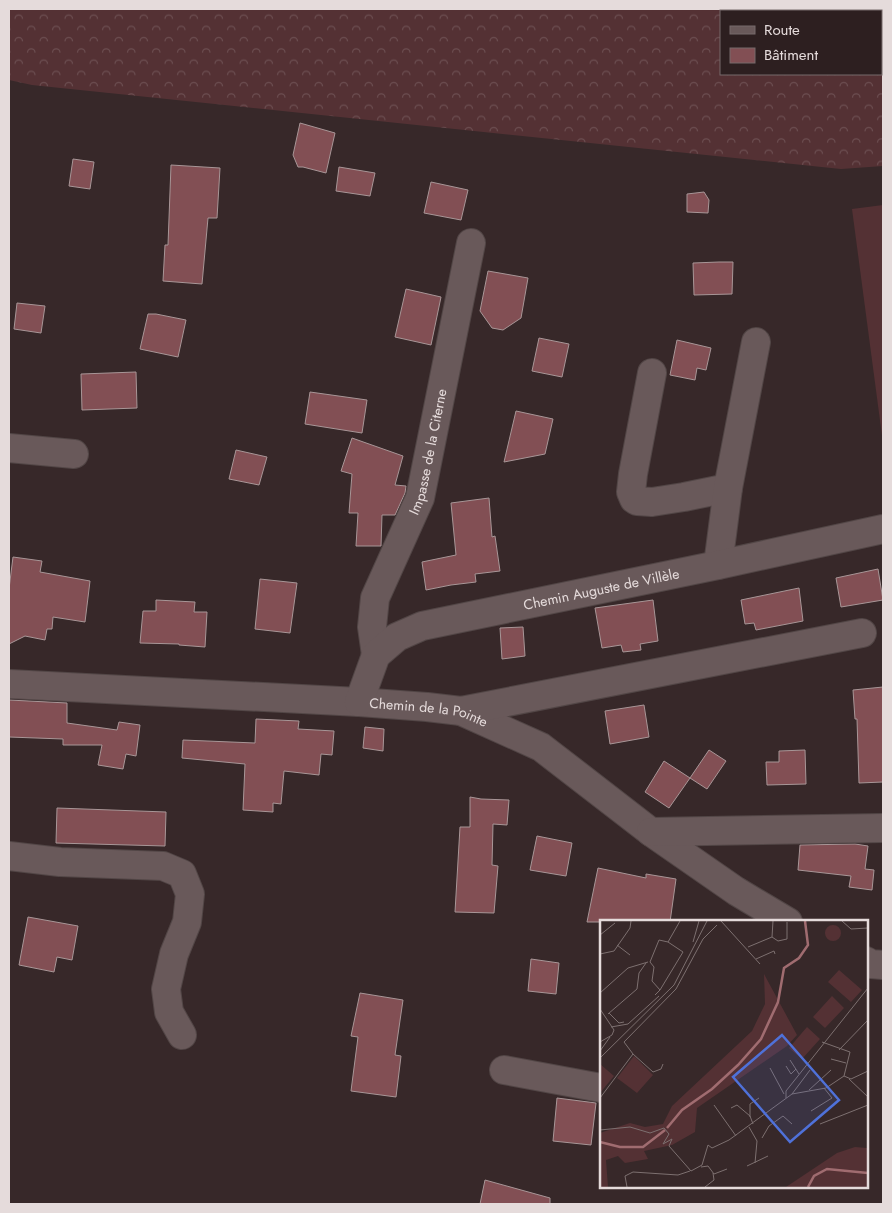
<svg xmlns="http://www.w3.org/2000/svg" width="892" height="1213" viewBox="0 0 892 1213" font-family="Jost,sans-serif">
<style>
.forest{fill:url(#forest-crowns);fill-rule:evenodd}
.garden{fill:#543134}
.building{fill:#824f54;stroke:#a89697}
.lines{fill:none;stroke-linecap:round;stroke-linejoin:round}
.minor-casing{stroke:#524646;stroke-width:30}
.minor{stroke:#69595a;stroke-width:28}
.labels{text-anchor:middle;dominant-baseline:central;stroke-width:4.5;stroke-linejoin:round;paint-order:stroke}
.street-label{font-size:14px;fill:#e5dbdb;stroke:#2d1f20}
.inset-river{fill:none;stroke:#a06c70;stroke-width:2.5}
.inset-road{fill:none;stroke:#7d7070;stroke-width:1}
.view{fill:#4f71d9;fill-opacity:0.15;stroke:#4f71d9;stroke-width:2.5}
.inset-edge{fill:none;stroke:#e5dbdb;stroke-width:2.5}
</style>
<defs>
<pattern id="forest-crowns" width="20" height="18" patternUnits="userSpaceOnUse" patternTransform="scale(1.25)"><rect width="20" height="18" fill="#543134"/><path d="M2 6a3 3 0 1 1 6 0M12 15a3 3 0 1 1 6 0" fill="none" stroke="#6c4e51"/></pattern>
</defs>
<rect width="100%" height="100%" fill="#372829"/>
<path class="forest" d="M 9,9 L 883,9 L 883,166 L 841,169 L 32,85 L 9,80 ZM 721,11 L 881,11 L 881,74 L 721,74 Z"/>
<path class="garden" d="M 883,205 L 883,443 L 852,209 Z"/>
<g class="building">
<path d="M 300,123 L 335,133 L 326,173 L 303,167 L 298,167 L 293,155 Z"/>
<path d="M 73,159 L 94,162 L 90,189 L 69,186 Z"/>
<path d="M 171,165 L 220,168 L 217,218 L 208,218 L 202,284 L 163,281 L 165,245 L 168,245 Z"/>
<path d="M 339,167 L 375,173 L 370,196 L 336,191 Z"/>
<path d="M 431,182 L 468,190 L 461,220 L 424,213 Z"/>
<path d="M 704,192 L 709,200 L 708,213 L 687,212 L 687,194 Z"/>
<path d="M 719,262 L 733,262 L 732,294 L 694,295 L 693,263 Z"/>
<path d="M 488,271 L 528,278 L 521,318 L 503,330 L 492,328 L 480,311 Z"/>
<path d="M 406,289 L 441,297 L 431,345 L 395,337 Z"/>
<path d="M 17,303 L 45,306 L 41,333 L 14,329 Z"/>
<path d="M 148,314 L 156,314 L 186,320 L 178,357 L 140,349 Z"/>
<path d="M 539,338 L 569,344 L 562,377 L 532,371 Z"/>
<path d="M 677,340 L 711,348 L 706,370 L 697,368 L 695,380 L 670,375 Z"/>
<path d="M 136,372 L 137,408 L 82,410 L 81,374 Z"/>
<path d="M 310,392 L 367,400 L 362,433 L 305,424 Z"/>
<path d="M 516,411 L 553,419 L 545,454 L 504,462 Z"/>
<path d="M 352,438 L 403,456 L 395,485 L 406,486 L 405,493 L 395,515 L 382,515 L 381,546 L 356,546 L 358,513 L 349,513 L 352,474 L 341,471 Z"/>
<path d="M 236,450 L 267,457 L 259,485 L 229,479 Z"/>
<path d="M 489,498 L 492,537 L 495,536 L 500,571 L 475,574 L 476,582 L 451,585 L 426,590 L 422,562 L 456,555 L 451,503 Z"/>
<path d="M 13,557 L 42,561 L 40,572 L 90,581 L 85,622 L 53,617 L 52,629 L 47,629 L 45,640 L 25,636 L 9,644 L 9,589 Z"/>
<path d="M 878,569 L 883,600 L 841,607 L 836,578 Z"/>
<path d="M 260,579 L 297,583 L 290,633 L 255,629 Z"/>
<path d="M 799,588 L 803,621 L 756,630 L 754,623 L 745,624 L 741,600 Z"/>
<path d="M 156,600 L 195,602 L 194,612 L 207,612 L 205,647 L 179,645 L 179,644 L 140,643 L 143,611 L 156,611 Z"/>
<path d="M 653,600 L 658,641 L 640,644 L 641,650 L 623,652 L 621,645 L 602,648 L 595,608 Z"/>
<path d="M 523,627 L 525,656 L 502,659 L 500,628 Z"/>
<path d="M 883,687 L 883,782 L 859,783 L 857,719 L 855,719 L 853,690 Z"/>
<path d="M 9,700 L 67,703 L 67,723 L 117,730 L 119,722 L 140,725 L 136,756 L 126,754 L 123,769 L 98,765 L 102,745 L 63,745 L 63,739 L 9,737 Z"/>
<path d="M 644,705 L 649,737 L 610,744 L 605,711 Z"/>
<path d="M 256,719 L 299,721 L 298,729 L 334,731 L 332,755 L 321,754 L 319,775 L 284,771 L 281,804 L 273,803 L 273,812 L 243,810 L 245,764 L 182,758 L 183,740 L 255,743 Z"/>
<path d="M 365,727 L 384,729 L 383,751 L 363,748 Z"/>
<path d="M 709,750 L 726,761 L 707,789 L 690,778 Z"/>
<path d="M 805,750 L 806,784 L 767,785 L 766,762 L 779,762 L 779,751 Z"/>
<path d="M 664,761 L 690,778 L 669,808 L 645,792 Z"/>
<path d="M 470,797 L 481,799 L 509,800 L 507,825 L 493,824 L 492,865 L 498,866 L 494,913 L 455,912 L 460,827 L 470,827 Z"/>
<path d="M 57,808 L 166,812 L 165,846 L 56,843 Z"/>
<path d="M 537,836 L 572,843 L 566,876 L 530,870 Z"/>
<path d="M 855,844 L 868,846 L 865,869 L 874,870 L 872,890 L 849,887 L 851,876 L 798,870 L 800,845 Z"/>
<path d="M 598,868 L 646,878 L 646,874 L 676,879 L 670,922 L 587,922 Z"/>
<path d="M 28,917 L 78,926 L 72,960 L 57,957 L 54,972 L 19,965 Z"/>
<path d="M 531,959 L 559,963 L 556,994 L 528,991 Z"/>
<path d="M 360,993 L 403,1000 L 395,1055 L 401,1056 L 396,1097 L 351,1091 L 358,1037 L 351,1036 Z"/>
<path d="M 557,1098 L 596,1103 L 591,1145 L 553,1141 Z"/>
<path d="M 485,1180 L 550,1198 L 550,1204 L 480,1204 Z"/>
</g>
<g class="lines">
<g class="minor-casing">
<g id="minor">
<path d="M 652,373 L 633,474 L 631,492 L 634,499 L 637,501 L 652,502 L 684,497 L 728,488"/>
<path d="M 9,448 L 74,454"/>
<path d="M 718,565 L 728,488 L 756,342"/>
<path id="s1" d="M 376,655 L 372,627 L 375,598 L 420,498 L 471,243"/>
<path id="s2" d="M 9,684 L 359,702 L 427,707 L 461,711 L 541,747 L 651,832 L 736,891 L 788,922"/>
<path id="s3" d="M 359,702 L 376,655 L 397,637 L 422,626 L 718,565 L 883,529"/>
<path d="M 461,711 L 862,633"/>
<path d="M 651,832 L 883,828"/>
<path d="M 9,856 L 60,862 L 163,866 L 182,874 L 190,894 L 187,922 L 174,954 L 166,989 L 169,1012 L 182,1035"/>
<path d="M 866,961 L 871,964 L 883,965"/>
<path d="M 504,1070 L 601,1088"/>
</g>
</g>
<use href="#minor" class="minor"/>
</g>
<g class="labels">
<g class="street-label">
<text stroke="none"><textPath href="#s1" startOffset="214">Impasse de la Citerne</textPath></text>
<text stroke="none"><textPath href="#s3" startOffset="288">Chemin Auguste de Villèle</textPath></text>
<text stroke="none"><textPath href="#s2" startOffset="421">Chemin de la Pointe</textPath></text>
</g>
</g>
<g transform="translate(600 920)">
<rect width="268" height="268" fill="#372829"/>
<path d="M225 13a8 8 0 1 1 16 0a8 8 0 1 1-16 0ZM 34,136 L 53,155 L 37,173 L 17,158 ZM 0,144 L 14,156 L 0,173 Z" fill="#543134"/>
<path d="M 164,54 L 197,115 L 187,126 L 97,188 L 95,212 L 72,225 L 44,231 L 48,239 L 25,243 L 18,236 L 6,240 L 8,267 L 0,267 L 0,213 L 30,203 L 45,207 L 63,204 L 72,186 L 152,111 L 165,84 ZM 255,227 L 267,228 L 267,267 L 186,267 L 237,233 Z" fill="#543134"/>
<path d="M 239,50 L 262,70 L 251,82 L 228,62 ZM 232,76 L 244,88 L 225,108 L 213,97 ZM 207,107 L 220,119 L 202,139 L 189,128 Z" fill="#543134"/>
<path class="inset-river" d="M 67,208 L 82,190 L 112,169 L 138,145 L 161,119 L 178,82 L 184,48 L 199,38 L 208,25 L 205,1M 0,222 L 20,227 L 43,227 L 65,210M 208,267 L 214,256 L 227,249 L 268,253"/>
<path class="inset-road" d="M 121,1 L 160,44M 242,1 L 251,9 L 268,8M 0,15 L 15,3M 172,17 L 178,21 L 187,19 L 187,2M 93,22 L 99,1M 17,25 L 30,35M 148,27 L 172,17 L 173,1M 0,34 L 14,31 L 30,8 L 31,1M 156,39 L 174,31 L 175,34M 50,42 L 54,47 L 52,61 L 60,70 L 55,75M 50,42 L 59,20 L 68,22 L 80,1M 60,70 L 83,32 L 68,22M 0,73 L 28,48 L 48,42M 0,89 L 14,110 L 12,115 L 0,122M 9,93 L 19,103 L 24,102M 8,94 L 37,69 L 39,53 L 46,43M 11,107 L 28,104 L 59,76M 222,122 L 250,132 L 244,156M 239,130 L 268,100M 0,131 L 10,117M 33,134 L 53,152 L 61,149 L 63,144M 0,138 L 74,65 L 107,1M 231,139 L 246,143M 190,140 L 199,154M 186,146 L 191,154 L 196,149M 170,148 L 184,174M 244,156 L 251,159 L 268,151M 249,159 L 268,177M 209,170 L 231,150M 192,174 L 210,150M 0,178 L 33,134 L 24,122 L 76,69 L 103,19 L 117,5M 186,178 L 186,171 L 268,68M 114,185 L 136,216M 131,188 L 137,185 L 150,196 L 153,204M 211,191 L 232,178 L 224,168M 150,197 L 150,184 L 159,178M 220,204 L 268,185M 149,207 L 157,221 L 155,243M 0,210 L 30,207 L 50,213 L 64,208 L 69,214 L 63,224 L 72,219 L 69,226 L 91,251 L 102,245 L 108,225 L 112,228 L 129,220 L 192,174 L 226,168 L 244,156M 162,218 L 169,206 L 183,196 L 192,204M 147,246 L 168,236M 101,247 L 108,246 L 114,254 L 127,249M 27,267 L 25,256 L 33,252 L 78,255 L 90,251M 105,267 L 114,260 L 113,253"/>
<path class="view" d="M 182,115 L 239,180 L 190,222 L 133,157 Z"/>
<rect width="268" height="268" class="inset-edge"/>
</g>
<rect width="892" height="1213" fill="none" stroke="#e5dbdb" stroke-width="20"/>
<rect x="720" y="10" width="162" height="65" fill="#2d1f20" stroke="#776a6b"/>
<rect x="730" y="26" width="25" height="8" fill="#69595a" stroke="#776a6b"/>
<text x="764" y="35" font-size="15" fill="#e5dbdb">Route</text>
<rect x="730" y="48" width="25" height="15" fill="#824f54" stroke="#776a6b"/>
<text x="764" y="60" font-size="15" fill="#e5dbdb">Bâtiment</text>
</svg>
